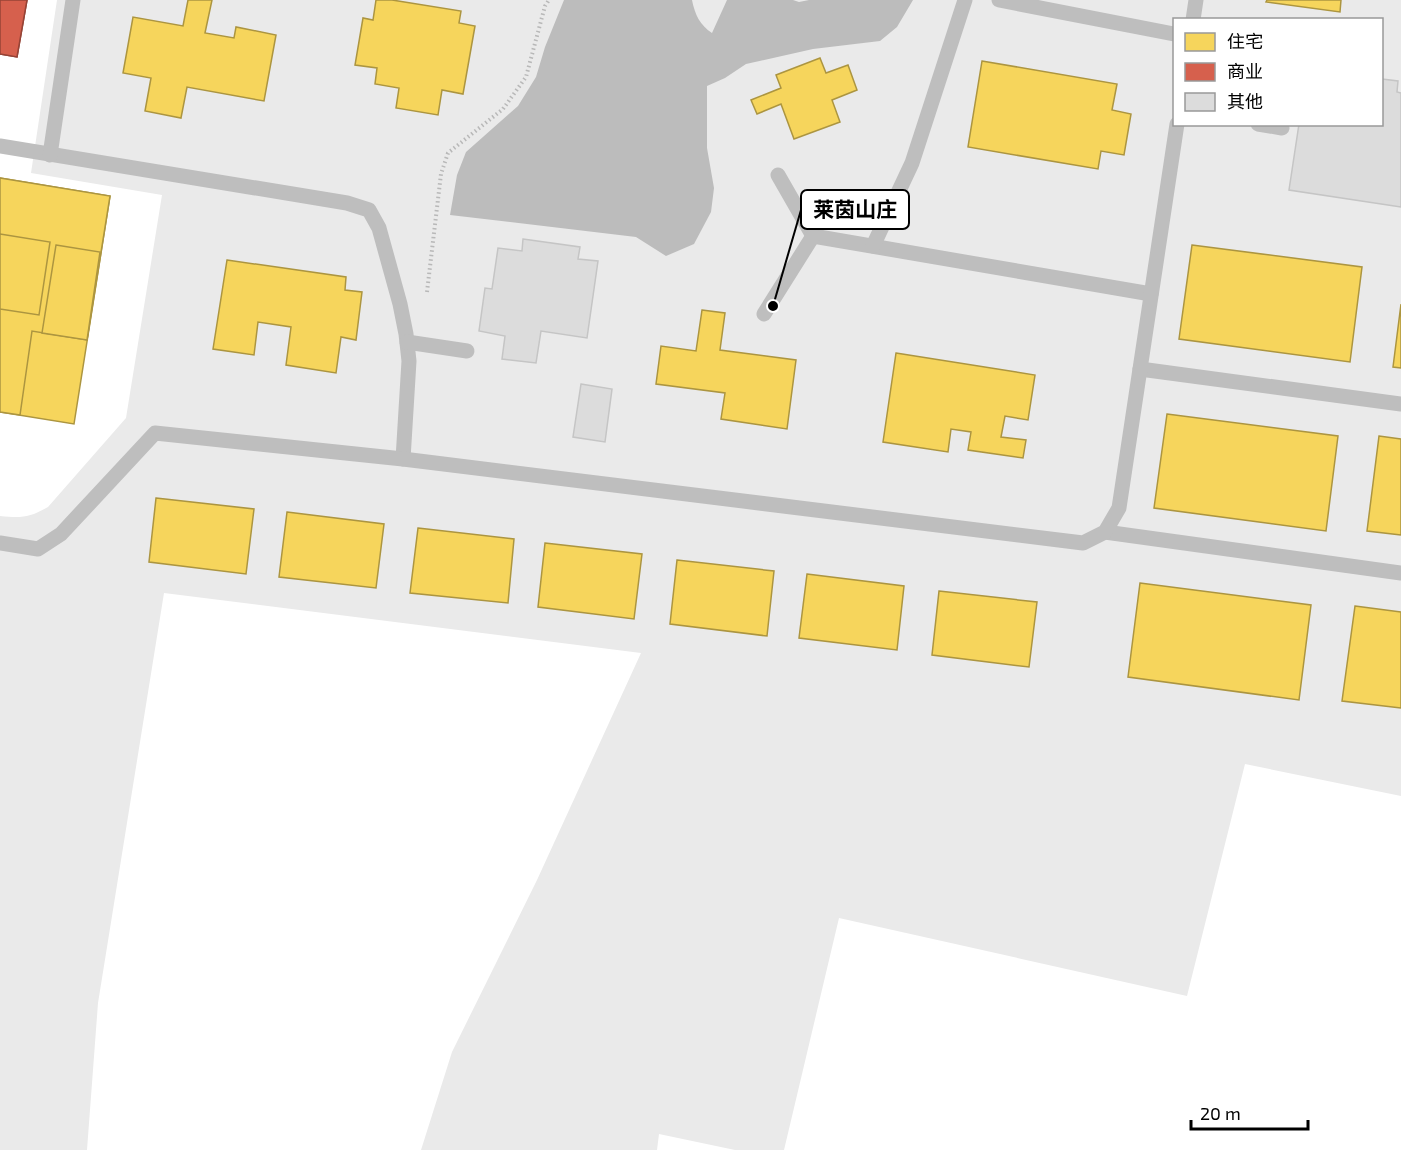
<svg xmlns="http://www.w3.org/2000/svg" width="1401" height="1150" viewBox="0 0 1401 1150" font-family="'Exo 2','Noto Sans SC',sans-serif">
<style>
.green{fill:#eaeaea;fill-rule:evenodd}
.water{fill:#bcbcbc}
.homes{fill:#f6d55c;stroke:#ac9540;stroke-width:1.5}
.shops{fill:#d6604d;stroke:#964336;stroke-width:1.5}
.building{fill:#dcdcdc;stroke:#c5c5c5;stroke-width:1.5}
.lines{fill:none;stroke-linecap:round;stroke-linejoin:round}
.path{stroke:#b8b8b8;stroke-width:4;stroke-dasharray:1.5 3;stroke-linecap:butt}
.lane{stroke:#bebebe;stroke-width:15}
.leader{fill:none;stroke:#000;stroke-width:2}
.callout-dot{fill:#000;stroke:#fff;stroke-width:2}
.callout{fill:#fff;stroke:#000;stroke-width:2}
.callout-label{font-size:21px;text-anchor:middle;font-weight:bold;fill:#000}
</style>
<rect width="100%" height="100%" fill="#fff"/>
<path class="green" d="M 57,0 L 1401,0 L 1401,796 L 1245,764 L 1187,996 L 839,918 L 784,1150 L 735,1150 L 659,1134 L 657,1150 L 421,1150 L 452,1052 L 537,880 L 641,653 L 164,593 L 98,1003 L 87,1150 L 0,1150 L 0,516 C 21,518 29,518 48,507 L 126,418 L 162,195 L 31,173 ZM 1174,20 L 1382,20 L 1382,124 L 1174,124 Z"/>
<path class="water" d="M 564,0 L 692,0 C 695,15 700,25 712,33 L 727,0 L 793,0 L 799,2 L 809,0 L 913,0 L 897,27 L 880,41 L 813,49 L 746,64 L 725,78 L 707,86 L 707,148 L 714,188 L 711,212 L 694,244 L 666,256 L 636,237 L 450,215 L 457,175 L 466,152 L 518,106 L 536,77 L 545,47 Z"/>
<g class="homes">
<path d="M 188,0 L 212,0 L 205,33 L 234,38 L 236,27 L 276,35 L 264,101 L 187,87 L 181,118 L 145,111 L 151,78 L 123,73 L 133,17 L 183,26 Z"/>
<path d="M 376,0 L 392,0 L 461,11 L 459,23 L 475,26 L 463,94 L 442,90 L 438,115 L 396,108 L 399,88 L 375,84 L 377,68 L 355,65 L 363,18 L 373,20 Z"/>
<path d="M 1267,0 L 1341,0 L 1340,12 L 1266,2 Z"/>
<path d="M 820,58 L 826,73 L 848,65 L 857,90 L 832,100 L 840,122 L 794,139 L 781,104 L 757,114 L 751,100 L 781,88 L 776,75 Z"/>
<path d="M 982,61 L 1117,84 L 1112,110 L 1131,114 L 1124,155 L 1101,151 L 1098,169 L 968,147 Z"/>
<path d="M 0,178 L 110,196 L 74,424 L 0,412 Z"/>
<path d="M 0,178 L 110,196 L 87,340 L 32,331 L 20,415 L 0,412 Z"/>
<path d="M 0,234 L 50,242 L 39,315 L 0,309 Z"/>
<path d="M 56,245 L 100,252 L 87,340 L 42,333 Z"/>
<path d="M 1192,245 L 1362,267 L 1350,362 L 1179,339 Z"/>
<path d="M 227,260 L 346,277 L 345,290 L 362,292 L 356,340 L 341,337 L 336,373 L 286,365 L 291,327 L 258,322 L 254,355 L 213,349 Z"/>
<path d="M 1401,304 L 1401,368 L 1393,367 Z"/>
<path d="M 702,310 L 725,313 L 720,350 L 796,360 L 787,429 L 721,419 L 725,393 L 656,384 L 661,346 L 696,351 Z"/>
<path d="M 896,353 L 1035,375 L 1028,420 L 1005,416 L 1001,437 L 1026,440 L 1023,458 L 968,450 L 971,432 L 951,429 L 948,452 L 883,442 Z"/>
<path d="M 1167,414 L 1338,436 L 1326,531 L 1154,508 Z"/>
<path d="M 1379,436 L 1401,439 L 1401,535 L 1367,531 Z"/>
<path d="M 156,498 L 254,509 L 246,574 L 149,562 Z"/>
<path d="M 287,512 L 384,524 L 376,588 L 279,577 Z"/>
<path d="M 418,528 L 514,539 L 508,603 L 410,593 Z"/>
<path d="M 545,543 L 642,554 L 634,619 L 538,607 Z"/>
<path d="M 677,560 L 774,571 L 767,636 L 670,624 Z"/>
<path d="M 807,574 L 904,586 L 897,650 L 799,638 Z"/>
<path d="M 1140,583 L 1311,605 L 1299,700 L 1128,677 Z"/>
<path d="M 939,591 L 1037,602 L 1029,667 L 932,655 Z"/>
<path d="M 1355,606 L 1401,612 L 1401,708 L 1342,701 Z"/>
</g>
<g class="shops">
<path d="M 0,0 L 27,0 L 17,57 L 0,54 Z"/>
<path d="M 0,0 L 27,0 L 17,57 L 0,54 Z"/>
</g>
<g class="building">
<path d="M 1382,79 L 1398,81 L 1397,92 L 1401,93 L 1401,207 L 1289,190 L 1299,124 L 1382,124 Z"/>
<path d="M 523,239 L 580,247 L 578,259 L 598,261 L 587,338 L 541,331 L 536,363 L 502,359 L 505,336 L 479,331 L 485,288 L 492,289 L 498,248 L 522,251 Z"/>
<path d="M 581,384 L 612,389 L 605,442 L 573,437 Z"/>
</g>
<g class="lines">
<path class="path" d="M 427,292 L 441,174 L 448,153 L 503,109 L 526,77 L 545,6 L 549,0"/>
<g class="lane">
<path d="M 999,0 L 1174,34"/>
<path d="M 1193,20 L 1196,0"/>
<path d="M 1258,124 L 1282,128"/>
<path d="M 0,146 L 347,203 L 369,210 L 379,228 L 400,304 L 406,334 L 409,361 L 403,459"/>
<path d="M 50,155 L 73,0"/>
<path d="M 778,175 L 813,236 L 1151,294"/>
<path d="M 873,246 L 912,163 L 965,0"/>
<path d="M 764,314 L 813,236"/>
<path d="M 407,342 L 467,351"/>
<path d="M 1140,369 L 1401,404"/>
<path d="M 1105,532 L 1401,573"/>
<path d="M 0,543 L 38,549 L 61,534 L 155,433 L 403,459 L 1083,543 L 1105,532 L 1119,508 L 1177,124"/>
</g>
</g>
<path class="leader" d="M773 306L801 210"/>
<circle class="callout-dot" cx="773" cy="306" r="6"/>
<rect class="callout" x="801" y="190" width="108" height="39" rx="6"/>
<g class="callout-label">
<text x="855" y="217">莱茵山庄</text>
</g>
<rect x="1173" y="18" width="210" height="108" fill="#ffffff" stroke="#999999" stroke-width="1.5"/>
<rect x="1185" y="33" width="30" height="18" fill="#f6d55c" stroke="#999999" stroke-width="1.5"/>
<text x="1227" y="48" font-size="18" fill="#000000">住宅</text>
<rect x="1185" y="63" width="30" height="18" fill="#d6604d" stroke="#999999" stroke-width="1.5"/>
<text x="1227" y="78" font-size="18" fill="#000000">商业</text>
<rect x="1185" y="93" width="30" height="18" fill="#dcdcdc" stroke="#999999" stroke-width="1.5"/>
<text x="1227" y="108" font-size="18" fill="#000000">其他</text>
<path d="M1191 1120v9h117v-9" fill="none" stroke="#000000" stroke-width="3"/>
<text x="1200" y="1120" font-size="18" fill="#000000" stroke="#ffffff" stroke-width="4.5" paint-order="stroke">20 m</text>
</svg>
